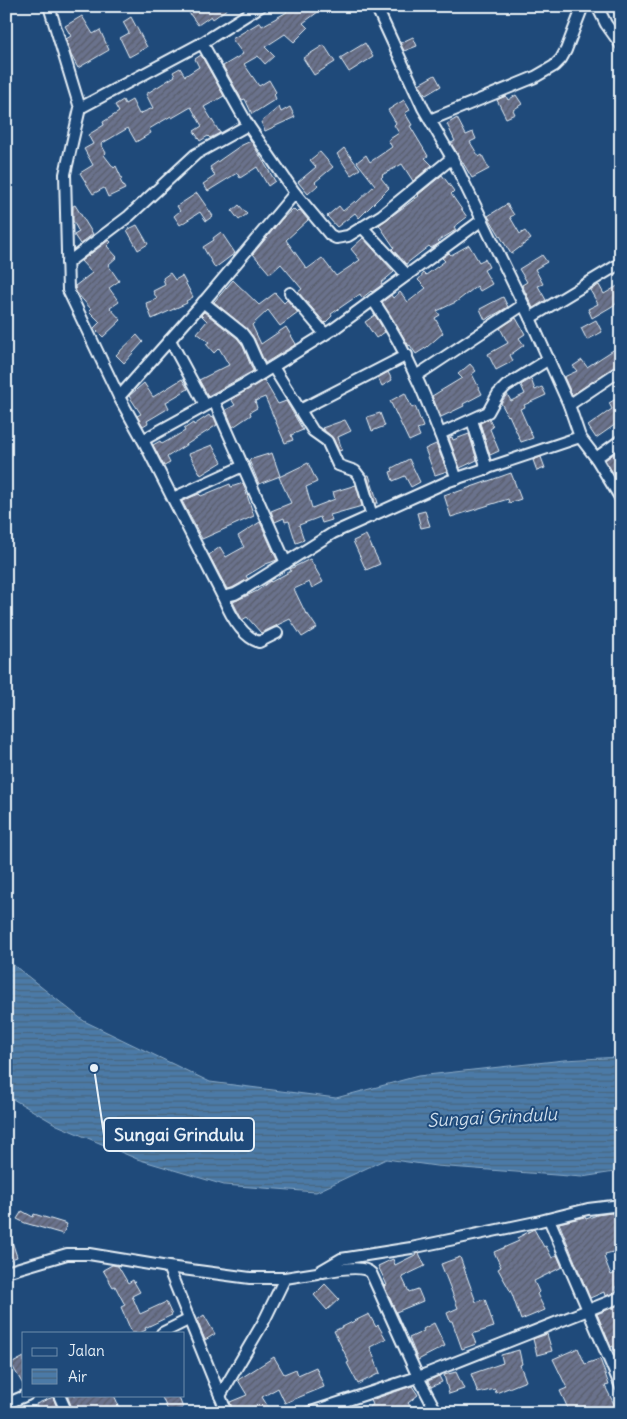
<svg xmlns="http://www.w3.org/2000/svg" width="627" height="1419" viewBox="0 0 627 1419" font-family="Delius,sans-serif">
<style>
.water{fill:url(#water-rules);stroke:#8aaac7}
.building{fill:url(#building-hatch);stroke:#e8f1f8}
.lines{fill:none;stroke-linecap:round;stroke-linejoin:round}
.minor-casing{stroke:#e8f1f8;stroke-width:14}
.minor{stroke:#1f4a7a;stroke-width:10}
.labels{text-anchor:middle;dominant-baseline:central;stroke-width:4;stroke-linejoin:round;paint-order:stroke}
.water-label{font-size:18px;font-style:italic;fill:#d0dfec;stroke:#1f4a7a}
.leader{fill:none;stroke:#e8f1f8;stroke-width:2}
.callout-dot{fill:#e8f1f8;stroke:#1f4a7a;stroke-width:2}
.callout{fill:#1f4a7a;stroke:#e8f1f8;stroke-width:2}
.callout-label{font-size:18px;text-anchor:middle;font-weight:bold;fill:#e8f1f8}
</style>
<defs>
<pattern id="water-rules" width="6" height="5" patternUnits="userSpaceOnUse" patternTransform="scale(1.25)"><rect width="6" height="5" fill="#4b7aa7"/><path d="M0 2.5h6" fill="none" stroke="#49647d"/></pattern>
<pattern id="building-hatch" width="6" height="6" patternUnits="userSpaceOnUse" patternTransform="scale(1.25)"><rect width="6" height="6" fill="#6a728c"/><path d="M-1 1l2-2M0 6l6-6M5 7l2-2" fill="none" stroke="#585d6b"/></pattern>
</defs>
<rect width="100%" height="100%" fill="#1f4a7a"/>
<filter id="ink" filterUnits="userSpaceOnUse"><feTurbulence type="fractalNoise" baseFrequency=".02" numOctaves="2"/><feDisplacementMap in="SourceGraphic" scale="10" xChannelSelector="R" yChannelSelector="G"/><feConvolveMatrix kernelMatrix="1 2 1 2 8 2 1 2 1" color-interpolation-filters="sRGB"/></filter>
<g filter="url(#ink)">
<path class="water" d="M 6,959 L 84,1021 L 210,1082 L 336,1098 L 418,1076 L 564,1060 L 621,1057 L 621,1171 L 582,1177 L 436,1166 L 386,1159 L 316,1192 L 224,1185 L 137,1159 L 57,1125 L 6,1095 Z"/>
<g class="building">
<path d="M 184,6 L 231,6 L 213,19 L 211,16 L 198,25 Z"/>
<path d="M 282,6 L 326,6 L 303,23 L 308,28 L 294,42 L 285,34 L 265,47 L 274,56 L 265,64 L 258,56 L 244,64 L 259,86 L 269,80 L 276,92 L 274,94 L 276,99 L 252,114 L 245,99 L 242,100 L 223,66 L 243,54 L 232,39 L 260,22 L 262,26 L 287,12 Z"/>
<path d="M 82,16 L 93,34 L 100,30 L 109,50 L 78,68 L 71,55 L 66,39 L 71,36 L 65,26 Z"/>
<path d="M 131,17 L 147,47 L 129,57 L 120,38 L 129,33 L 123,22 Z"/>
<path d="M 413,37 L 417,46 L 404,51 L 400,43 Z"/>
<path d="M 365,43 L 373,57 L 349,72 L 340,58 Z"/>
<path d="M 324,45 L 335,62 L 314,75 L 303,58 Z"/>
<path d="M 201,55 L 224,96 L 204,107 L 220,133 L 210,138 L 208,136 L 200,141 L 194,131 L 202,126 L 191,107 L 172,118 L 171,116 L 149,129 L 151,133 L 136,142 L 128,128 L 101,144 L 106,153 L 104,155 L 114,168 L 116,166 L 122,179 L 120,180 L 125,189 L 108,197 L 104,188 L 93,194 L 80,173 L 93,165 L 84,149 L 93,144 L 88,135 L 104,125 L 103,122 L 119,112 L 115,105 L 123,100 L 125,104 L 132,100 L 139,114 L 153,108 L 146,94 L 175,76 L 173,72 L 180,68 L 185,76 L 199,67 L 195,59 Z"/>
<path d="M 435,75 L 441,86 L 426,95 L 419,84 Z"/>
<path d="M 516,95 L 522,104 L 513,110 L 515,114 L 506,118 L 497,100 L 506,96 L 508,100 Z"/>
<path d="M 404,100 L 410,110 L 405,113 L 412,125 L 410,126 L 428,156 L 425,158 L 432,165 L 413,181 L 402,164 L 382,175 L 383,176 L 381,178 L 389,188 L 359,218 L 355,213 L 337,227 L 327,216 L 339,206 L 343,211 L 355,201 L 356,203 L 375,185 L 357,162 L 366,155 L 370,162 L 392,147 L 388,140 L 399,133 L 394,125 L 396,123 L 388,110 Z"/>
<path d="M 279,107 L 281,112 L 290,107 L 295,117 L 265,131 L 261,122 Z"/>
<path d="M 457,118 L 466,135 L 473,132 L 476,139 L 470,142 L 479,157 L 482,155 L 489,169 L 472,178 L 451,143 L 455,141 L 447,124 Z"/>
<path d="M 251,141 L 275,181 L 268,186 L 257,167 L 240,178 L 237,173 L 208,191 L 203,184 L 215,176 L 210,167 L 240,146 Z"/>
<path d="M 344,148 L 360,169 L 351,175 L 337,154 Z"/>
<path d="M 320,152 L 333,167 L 315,182 L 318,185 L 308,194 L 298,182 L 316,167 L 310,160 Z"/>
<path d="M 442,175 L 454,191 L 451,194 L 467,217 L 454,227 L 456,230 L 438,241 L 440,243 L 431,248 L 429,246 L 406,264 L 392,249 L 394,247 L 379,225 L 419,196 L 418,195 Z"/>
<path d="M 197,193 L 213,216 L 206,221 L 200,212 L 180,225 L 174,216 L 180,211 L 177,206 Z"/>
<path d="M 507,204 L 514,215 L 510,217 L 520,234 L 525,231 L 531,239 L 511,254 L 488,216 Z"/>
<path d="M 75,205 L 93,234 L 80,244 L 74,235 L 79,232 L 73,221 L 73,206 Z"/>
<path d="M 239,205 L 247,214 L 239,220 L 232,211 Z"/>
<path d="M 293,209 L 297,213 L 300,210 L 308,220 L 286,240 L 307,269 L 322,258 L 336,276 L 360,260 L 351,249 L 363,238 L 394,272 L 381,283 L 382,285 L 372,292 L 371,291 L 362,298 L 360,294 L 331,314 L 332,316 L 325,323 L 298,292 L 302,289 L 281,264 L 270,274 L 253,254 L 281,220 Z"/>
<path d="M 137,225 L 148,244 L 138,250 L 127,230 Z"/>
<path d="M 221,232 L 235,253 L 215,268 L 203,247 L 214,240 L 213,238 Z"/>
<path d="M 109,240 L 111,242 L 107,246 L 117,257 L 108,265 L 119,281 L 109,288 L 119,302 L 110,308 L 121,320 L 103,337 L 94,328 L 100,322 L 89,311 L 91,309 L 76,292 L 75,286 L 92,273 L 81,261 Z"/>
<path d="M 469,245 L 479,262 L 485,259 L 489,267 L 484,270 L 492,284 L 480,291 L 477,286 L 456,302 L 437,311 L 440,315 L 435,318 L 443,333 L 427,347 L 416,354 L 410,345 L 409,346 L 382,302 L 391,295 L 393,298 L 400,292 L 408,302 L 426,288 L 418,280 L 424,273 L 426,275 L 445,261 L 442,258 L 449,253 L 451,255 Z"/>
<path d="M 542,255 L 547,262 L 535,269 L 543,284 L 538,286 L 546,300 L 533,308 L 522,285 L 527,282 L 519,269 Z"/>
<path d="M 170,273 L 175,280 L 182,276 L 193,297 L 186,301 L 187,303 L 152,319 L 146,303 L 157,299 L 153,291 L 165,285 L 163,278 Z"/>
<path d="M 233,280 L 259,305 L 275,293 L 284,303 L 287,300 L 298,313 L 280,326 L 268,310 L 252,325 L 261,344 L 286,327 L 296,344 L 265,363 L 254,338 L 247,329 L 214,302 Z"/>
<path d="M 621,284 L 621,301 L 592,318 L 588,309 L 598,304 L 590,290 L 599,285 L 604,294 Z"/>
<path d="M 503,297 L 508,307 L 485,320 L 480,309 Z"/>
<path d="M 204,312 L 237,338 L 242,344 L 253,371 L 208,396 L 199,380 L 229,365 L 219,348 L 214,353 L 206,344 L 209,342 L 197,333 L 207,321 L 201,315 Z"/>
<path d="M 375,315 L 385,332 L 376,338 L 365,322 Z"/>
<path d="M 516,318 L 525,334 L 519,338 L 524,345 L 510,355 L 513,361 L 496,370 L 488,354 L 508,343 L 500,328 Z"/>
<path d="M 596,320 L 602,332 L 587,340 L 581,328 Z"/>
<path d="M 137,335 L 143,342 L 124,363 L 116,355 Z"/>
<path d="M 621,345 L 621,363 L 572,395 L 564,377 L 577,371 L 573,366 L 582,360 L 587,367 Z"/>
<path d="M 470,364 L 476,371 L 472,374 L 482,394 L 463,404 L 464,406 L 441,417 L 432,396 L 462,378 L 458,374 Z"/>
<path d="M 388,372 L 392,380 L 382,386 L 378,378 Z"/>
<path d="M 182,379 L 188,389 L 166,402 L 169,408 L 147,421 L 148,423 L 143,426 L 137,416 L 141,414 L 129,396 L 144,383 L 153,397 Z"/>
<path d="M 531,379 L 535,390 L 542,387 L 546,395 L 524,405 L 525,407 L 520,409 L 533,438 L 521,442 L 509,415 L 508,416 L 501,403 L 507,394 L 511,401 L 525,394 L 521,385 Z"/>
<path d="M 264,380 L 278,404 L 286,401 L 303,430 L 291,435 L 293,440 L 285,443 L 265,397 L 255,401 L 257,408 L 250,412 L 251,415 L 233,427 L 226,410 L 235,405 L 231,399 Z"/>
<path d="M 405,393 L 412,408 L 415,406 L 423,427 L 417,429 L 420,436 L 409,441 L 390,401 Z"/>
<path d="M 621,396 L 621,425 L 619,422 L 596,438 L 588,426 L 612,409 L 609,403 Z"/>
<path d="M 380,413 L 385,426 L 372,431 L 367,417 Z"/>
<path d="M 209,415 L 211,418 L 214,417 L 217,425 L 167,457 L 170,463 L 164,466 L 153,445 L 160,441 L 162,444 L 185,431 L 184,429 L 193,423 L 194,425 Z"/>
<path d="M 489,419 L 493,427 L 490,429 L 499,451 L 490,455 L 480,423 Z"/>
<path d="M 345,420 L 351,431 L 338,437 L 342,450 L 339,451 L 333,438 L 322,428 Z"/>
<path d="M 469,434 L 477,460 L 460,468 L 449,438 L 452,437 L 453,440 Z"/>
<path d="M 436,444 L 447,471 L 435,475 L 425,449 Z"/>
<path d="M 212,445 L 222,462 L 201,475 L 189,454 Z"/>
<path d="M 621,449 L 621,471 L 615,476 L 605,460 Z"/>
<path d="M 272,453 L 280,476 L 259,484 L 249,460 Z"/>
<path d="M 541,457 L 545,468 L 537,471 L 533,460 Z"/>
<path d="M 409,459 L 420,482 L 411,487 L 405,476 L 393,481 L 390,472 L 393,471 L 392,468 Z"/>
<path d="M 308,463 L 317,482 L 306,487 L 312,508 L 335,499 L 333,492 L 356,485 L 362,506 L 330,515 L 332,520 L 322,523 L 320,517 L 299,525 L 304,540 L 296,543 L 289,521 L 285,522 L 284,518 L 275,522 L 271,511 L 291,503 L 279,477 Z"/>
<path d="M 511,473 L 521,499 L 509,503 L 508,499 L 451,517 L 444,495 L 453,492 L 454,493 Z"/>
<path d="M 367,475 L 369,475 L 378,503 L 375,503 Z"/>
<path d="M 243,483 L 254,516 L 202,539 L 182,501 L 199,494 L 201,496 L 230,484 L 231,487 Z"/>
<path d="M 425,511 L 430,526 L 421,528 L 417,513 Z"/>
<path d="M 260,522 L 277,560 L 266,564 L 246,576 L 248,579 L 232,588 L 227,589 L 209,555 L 220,547 L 226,557 L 244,547 L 238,536 Z"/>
<path d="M 366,535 L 380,564 L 366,570 L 353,541 Z"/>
<path d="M 310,559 L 323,582 L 312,588 L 309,582 L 294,589 L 306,614 L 307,613 L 317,628 L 302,637 L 290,619 L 261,633 L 247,617 L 242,620 L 233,602 L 257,591 L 270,581 L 271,582 L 291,571 L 290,569 Z"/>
<path d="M 22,1211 L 33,1217 L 34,1214 L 67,1224 L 63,1234 L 25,1223 L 17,1219 Z"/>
<path d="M 612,1213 L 615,1219 L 621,1215 L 621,1250 L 605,1254 L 606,1256 L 604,1257 L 611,1275 L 621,1271 L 621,1285 L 615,1287 L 617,1291 L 614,1293 L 605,1296 L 604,1292 L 590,1298 L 559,1223 L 585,1217 L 586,1219 L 597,1215 Z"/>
<path d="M 6,1229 L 8,1229 L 17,1257 L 6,1261 Z"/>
<path d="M 534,1229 L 544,1247 L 546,1246 L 552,1258 L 557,1255 L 562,1267 L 534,1281 L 539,1292 L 537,1294 L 545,1310 L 521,1320 L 512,1294 L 498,1269 L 501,1267 L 494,1252 L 519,1241 L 517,1238 Z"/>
<path d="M 419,1253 L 425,1266 L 402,1277 L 409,1292 L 418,1289 L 423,1301 L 396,1312 L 384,1286 L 387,1285 L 378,1266 L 393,1259 L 395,1265 Z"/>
<path d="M 460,1257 L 476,1302 L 485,1299 L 494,1327 L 472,1334 L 476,1344 L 462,1349 L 452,1321 L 450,1321 L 447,1313 L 458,1308 L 441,1264 Z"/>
<path d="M 112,1265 L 118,1266 L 128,1283 L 133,1280 L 140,1292 L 132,1296 L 140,1314 L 166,1302 L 172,1315 L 145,1328 L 146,1330 L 140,1333 L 132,1333 L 121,1307 L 125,1305 L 115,1286 L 113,1287 L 103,1270 Z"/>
<path d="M 325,1284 L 339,1299 L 327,1310 L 314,1295 Z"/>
<path d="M 619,1305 L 621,1308 L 620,1364 L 613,1346 L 611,1347 L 597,1314 Z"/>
<path d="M 369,1314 L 376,1327 L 378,1325 L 386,1339 L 370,1347 L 380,1373 L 358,1384 L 347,1363 L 349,1362 L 334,1331 Z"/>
<path d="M 204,1315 L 215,1334 L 205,1340 L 197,1320 Z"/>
<path d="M 434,1323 L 445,1346 L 418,1360 L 409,1338 L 424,1331 L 423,1329 Z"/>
<path d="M 547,1334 L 552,1351 L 537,1355 L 533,1339 Z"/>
<path d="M 578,1348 L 585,1364 L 600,1359 L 609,1385 L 605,1386 L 615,1406 L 600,1413 L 570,1413 L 560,1391 L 567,1388 L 553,1359 Z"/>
<path d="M 519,1350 L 522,1364 L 520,1365 L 526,1381 L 496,1393 L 495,1389 L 478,1393 L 471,1374 L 503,1363 L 501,1355 Z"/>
<path d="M 24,1357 L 24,1386 L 11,1364 Z"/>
<path d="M 274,1357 L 284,1374 L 296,1369 L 298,1375 L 316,1367 L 324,1387 L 285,1403 L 278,1388 L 262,1397 L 270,1410 L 264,1413 L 234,1413 L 230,1402 L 247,1395 L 238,1380 Z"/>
<path d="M 456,1372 L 464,1389 L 449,1394 L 444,1375 Z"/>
<path d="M 439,1376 L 442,1382 L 431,1387 L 428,1381 Z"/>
<path d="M 412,1386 L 418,1395 L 408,1403 L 410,1406 L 400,1413 L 358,1413 L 373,1405 L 371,1400 Z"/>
<path d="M 67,1395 L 114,1395 L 122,1413 L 74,1413 Z"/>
<path d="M 161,1395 L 178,1395 L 183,1408 L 169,1413 Z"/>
<path d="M 53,1397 L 59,1413 L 39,1413 L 36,1404 Z"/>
</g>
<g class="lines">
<g class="minor-casing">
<g id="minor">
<path d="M 49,6 L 80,108 L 65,174 L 68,290 L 119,397 L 143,440 L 223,597 L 235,594 L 244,589 L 333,533 L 449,481 L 580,437 L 596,458 L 621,499"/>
<path d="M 376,6 L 423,108 L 452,158 L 530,318 L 569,405 L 580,437"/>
<path d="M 597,6 L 606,24 L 621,45"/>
<path d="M 80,108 L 202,43 L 261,6"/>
<path d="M 430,120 L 535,77 L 554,66 L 561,59 L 566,50 L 583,6"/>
<path d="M 295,193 L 330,235 L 336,238 L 348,236 L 382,215 L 452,158"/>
<path d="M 362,227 L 407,275"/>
<path d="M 67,263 L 129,216 L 196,154 L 248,125"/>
<path d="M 290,293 L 325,334"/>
<path d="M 373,300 C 412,357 433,415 457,479"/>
<path d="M 203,302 L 242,333 L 248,341 L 262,373"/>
<path d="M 530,318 L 621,263"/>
<path d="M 170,340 L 205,405"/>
<path d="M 273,367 L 313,431 L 327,441 L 338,465 L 355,471 L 361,479 L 372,516"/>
<path d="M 416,376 L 523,305"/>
<path d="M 119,397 L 207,298 L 295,193 L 248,125 L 202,43"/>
<path d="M 214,401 L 286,563"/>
<path d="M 569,405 L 621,370"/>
<path d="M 300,410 L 407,355"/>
<path d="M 472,420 L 487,469"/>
<path d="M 440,434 L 488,412 L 498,394 L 506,386 L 549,359"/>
<path d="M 143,440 L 245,384 L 335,328 L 482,220"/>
<path d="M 596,458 L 621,440"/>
<path d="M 173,498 L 243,466"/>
<path d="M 223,597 C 230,614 241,636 259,642 L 277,633"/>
<path d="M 549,1219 L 621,1387"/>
<path d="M 168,1267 L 227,1413"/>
<path d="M 6,1272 L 67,1254 L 89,1254 L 168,1267 L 250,1278 L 285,1278 L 317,1273 L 341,1259 L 411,1248 L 536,1222 L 588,1209 L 621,1205"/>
<path d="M 323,1272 C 334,1270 363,1264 371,1273 L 418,1377 L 437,1413"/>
<path d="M 162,1333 L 188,1320"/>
<path d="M 59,1395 L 67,1413"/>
<path d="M 220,1396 L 264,1321 L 285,1278"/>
<path d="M 6,1404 L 27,1395"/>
<path d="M 308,1413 L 421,1376 L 621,1297"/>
</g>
</g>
<use href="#minor" class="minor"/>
</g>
</g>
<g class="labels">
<g class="water-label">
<text transform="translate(492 1117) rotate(-3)">Sungai Grindulu</text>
</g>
</g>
<path class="leader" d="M94 1068L104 1135"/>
<circle class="callout-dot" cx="94" cy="1068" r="5"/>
<rect class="callout" x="104" y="1118" width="150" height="33" rx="5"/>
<g class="callout-label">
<text x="179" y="1141">Sungai Grindulu</text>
</g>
<rect width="627" height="1419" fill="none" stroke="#1f4a7a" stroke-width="25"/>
<rect x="12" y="12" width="602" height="1394" fill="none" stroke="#e8f1f8" stroke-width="2" filter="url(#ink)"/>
<rect x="22" y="1332" width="162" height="65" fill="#1f4a7a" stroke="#6f8dac"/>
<rect x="32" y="1348" width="25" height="8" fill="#1f4a7a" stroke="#6f8dac"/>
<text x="68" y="1356" font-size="15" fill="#e8f1f8">Jalan</text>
<rect x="32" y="1369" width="25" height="15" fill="url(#water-rules)" stroke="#6f8dac"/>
<text x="68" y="1382" font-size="15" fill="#e8f1f8">Air</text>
</svg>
